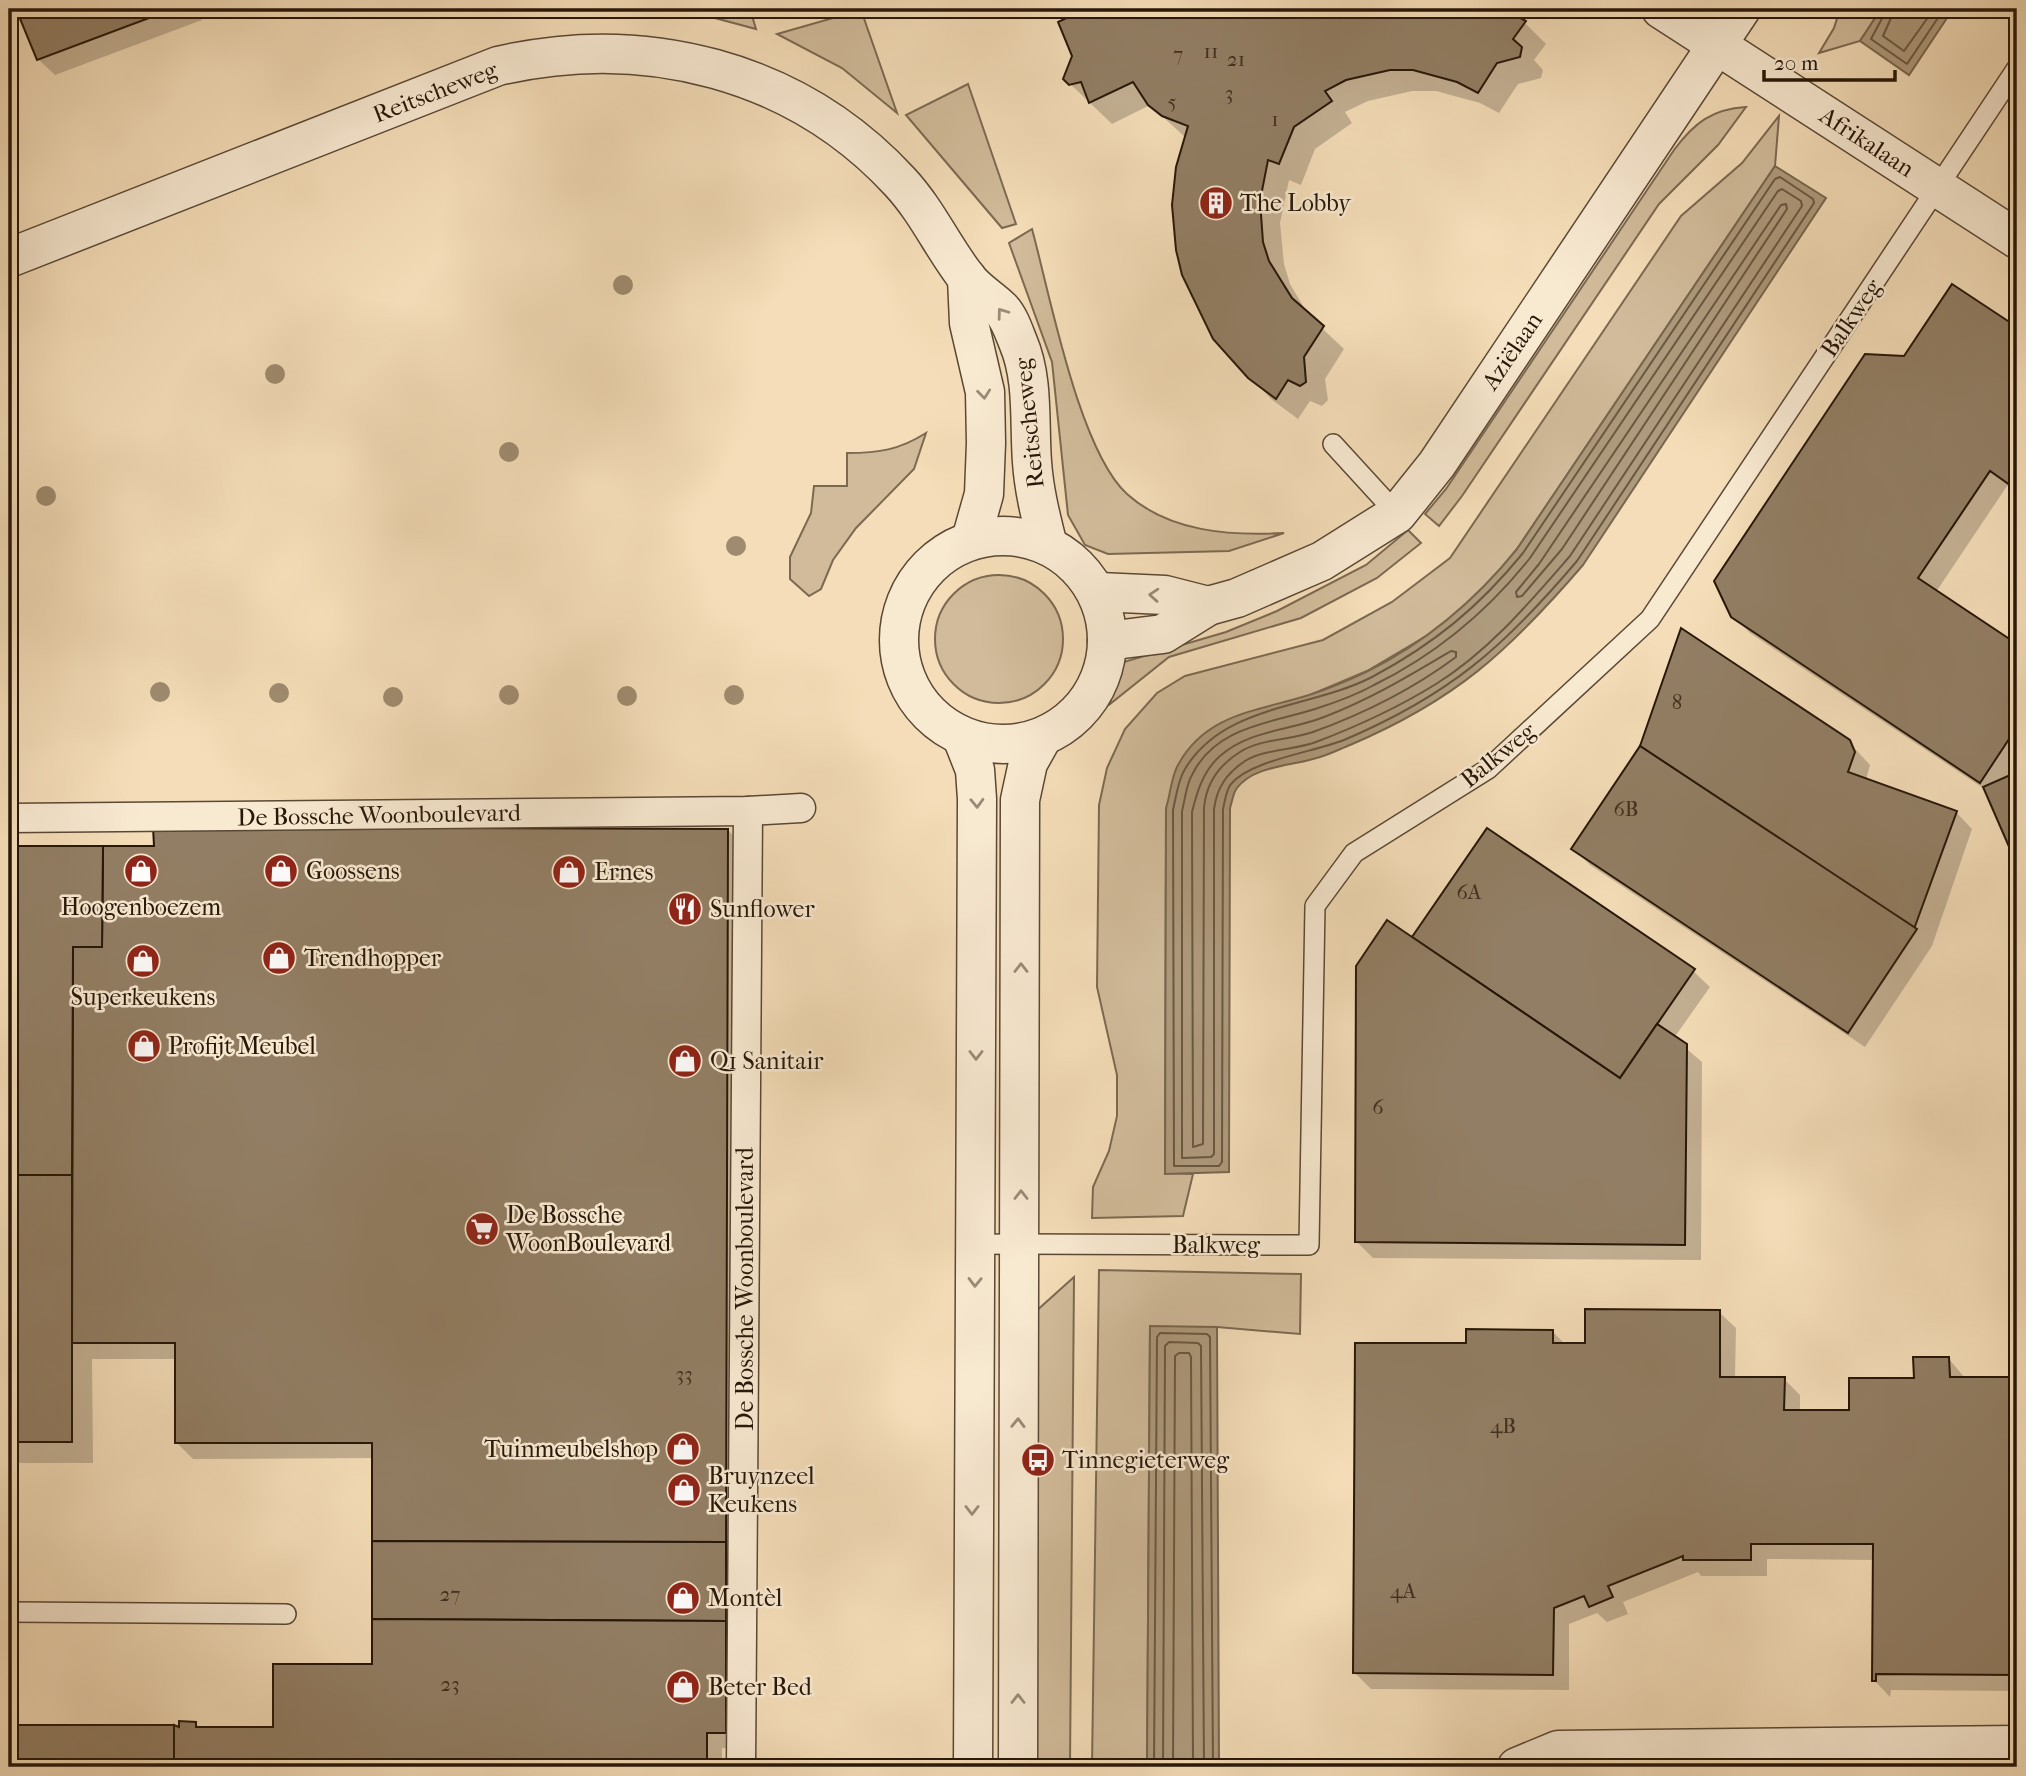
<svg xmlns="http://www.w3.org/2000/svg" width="2026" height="1776" viewBox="0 0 2026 1776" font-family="'IM FELL French Canon',serif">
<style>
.green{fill:#d1bb9a;stroke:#7c6952;stroke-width:2}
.water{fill:#ae9a7c;stroke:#78664e;stroke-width:2}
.shadow{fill:#0003}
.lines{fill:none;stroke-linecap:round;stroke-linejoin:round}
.shore{stroke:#6a5842;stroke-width:2}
.building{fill:#927e64;stroke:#271709;stroke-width:2}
.service-casing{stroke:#5a4835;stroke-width:22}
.pedestrian-casing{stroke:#5a4835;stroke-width:31}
.minor-casing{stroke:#5a4835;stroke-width:41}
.tertiary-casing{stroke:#5a4835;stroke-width:41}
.service{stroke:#f8e9d1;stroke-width:19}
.pedestrian{stroke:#f8e9d1;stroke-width:28}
.minor{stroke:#f8e9d1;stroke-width:38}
.tertiary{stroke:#f8e9d1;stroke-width:38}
.tree{fill:#9f8b6f}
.oneway{stroke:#9a8a77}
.labels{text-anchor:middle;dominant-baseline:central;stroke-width:5;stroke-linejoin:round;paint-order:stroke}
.number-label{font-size:21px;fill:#423120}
.street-label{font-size:24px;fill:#271709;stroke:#f8e9d1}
.poi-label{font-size:24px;fill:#271709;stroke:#f8e9d1;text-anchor:start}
</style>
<rect width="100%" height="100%" fill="#f4ddb8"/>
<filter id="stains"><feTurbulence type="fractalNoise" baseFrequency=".00286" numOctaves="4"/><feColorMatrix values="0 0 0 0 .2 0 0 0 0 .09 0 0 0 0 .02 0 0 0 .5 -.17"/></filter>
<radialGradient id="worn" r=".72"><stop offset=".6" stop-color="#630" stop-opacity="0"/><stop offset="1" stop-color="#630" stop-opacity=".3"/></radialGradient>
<g class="green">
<path d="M 655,9 L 750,9 L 756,29 L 696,13 Z"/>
<path d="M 1840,9 L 1881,9 L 1860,41 L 1819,53 L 1834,28 Z"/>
<path d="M 861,10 L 897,113 L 842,68 L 777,34 Z"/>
<path d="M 968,84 L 1016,224 L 1002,228 L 906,115 Z"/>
<path d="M 1746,107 L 1718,145 L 1659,204 L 1462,496 L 1439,526 L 1425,514 L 1446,489 L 1674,150 C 1694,123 1712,109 1746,107 Z"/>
<path d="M 1779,116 L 1775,166 L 1517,549 L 1483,591 L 1443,626 L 1367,671 L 1312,694 L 1166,809 L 1165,1173 L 1193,1174 L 1183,1216 L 1092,1218 L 1093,1187 L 1109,1151 L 1117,1116 L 1117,1075 L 1097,987 L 1099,805 L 1107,768 L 1125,729 L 1157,693 L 1185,676 L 1323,640 L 1392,602 L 1450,558 L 1681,216 L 1742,163 Z"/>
<path d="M 1032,229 C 1050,295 1079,450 1127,494 C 1169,532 1230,536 1284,533 L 1229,551 L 1108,554 L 1085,545 L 1068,515 L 1052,362 L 1009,243 Z"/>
<path d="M 926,433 L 914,469 L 856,528 L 833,560 L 821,589 L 809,596 L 790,579 L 790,557 L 811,513 L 814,486 L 847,486 L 847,453 C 879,453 899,450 926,433 Z"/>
<path d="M 1408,530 L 1421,543 L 1377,578 L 1301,618 L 1169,657 L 1110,704 L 1117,664 L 1226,632 L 1277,611 L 1366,565 Z"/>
<circle cx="999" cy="639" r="64"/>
<path d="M 1099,1270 L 1301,1274 L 1300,1334 L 1217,1327 L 1150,1327 L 1147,1767 L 1092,1767 Z"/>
<path d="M 1074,1277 L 1070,1767 L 1037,1767 L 1034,1313 Z"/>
</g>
<g class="water">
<path d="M 1881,9 L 1953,9 L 1909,75 L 1860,41 Z"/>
<path d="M 1775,166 L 1826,198 L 1583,565 C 1509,651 1456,700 1350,745 C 1340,749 1330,754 1320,757 C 1294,766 1254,765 1237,788 C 1233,793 1232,802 1230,808 L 1229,1172 L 1165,1174 L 1166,808 C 1170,796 1171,779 1177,767 C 1205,712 1261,711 1312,694 C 1330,688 1349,680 1366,672 C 1427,642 1475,601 1517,549 Z"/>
<path d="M 1150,1326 L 1217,1327 L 1219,1767 L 1147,1767 Z"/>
</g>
<g class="shadow">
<path d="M 19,9 L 197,9 L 202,20 L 55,75 L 38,59 Z"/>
<path d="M 1086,9 L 1274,9 L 1282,17 L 1299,9 L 1497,9 L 1525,23 L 1546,44 L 1534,60 L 1543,70 L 1541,78 L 1518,84 L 1499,113 L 1480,103 L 1436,91 L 1412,91 L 1368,101 L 1345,112 L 1352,123 L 1315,149 L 1301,185 L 1289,180 L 1280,223 L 1284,264 L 1290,284 L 1309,316 L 1344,349 L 1325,379 L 1328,400 L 1322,406 L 1310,401 L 1298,419 L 1271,399 L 1215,338 L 1191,296 L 1178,250 L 1186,138 L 1150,105 L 1112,124 L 1065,79 Z"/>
<path d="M 1952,286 L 2017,330 L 2017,493 L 2007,486 L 1936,592 L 2017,646 L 2017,767 L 2011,777 L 2017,774 L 2017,861 L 1986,790 L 1750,633 L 1733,616 Z"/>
<path d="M 1847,740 L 1870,765 L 1866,780 L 1956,812 L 1972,829 L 1932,946 L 1865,1047 L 1590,865 L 1574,849 Z"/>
<path d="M 728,830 L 744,847 L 741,1749 L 722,1748 L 722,1767 L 19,1767 L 19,1727 L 181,1729 L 195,1723 L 201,1729 L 275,1729 L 373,1666 L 374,1458 L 193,1459 L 176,1442 L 177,1359 L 92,1359 L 93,1463 L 9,1463 L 9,848 L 155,848 Z"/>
<path d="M 1413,939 L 1693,971 L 1710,987 L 1674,1038 L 1702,1062 L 1701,1260 L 1373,1258 L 1357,1242 Z"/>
<path d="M 1719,1312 L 1736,1328 L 1735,1379 L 1784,1379 L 1800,1395 L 1800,1412 L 1851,1412 L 1916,1380 L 1949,1359 L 1965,1378 L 2017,1381 L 2017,1691 L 1891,1690 L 1890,1697 L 1874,1680 L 1874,1560 L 1767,1559 L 1767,1576 L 1701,1576 L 1698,1572 L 1623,1602 L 1628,1614 L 1607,1622 L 1597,1613 L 1569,1624 L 1569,1690 L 1371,1689 L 1355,1673 L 1468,1344 L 1552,1331 L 1566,1345 L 1586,1345 Z"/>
</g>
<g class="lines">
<g class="shore">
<path d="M 1887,9 L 1871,39 L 1907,64 L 1944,9"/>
<path d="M 1895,9 L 1883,36 L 1904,51 L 1934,9"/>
<path d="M 1780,177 L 1813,199 L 1814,203 L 1577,561 C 1504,647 1450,695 1344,740 C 1314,752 1251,760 1231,784 C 1226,790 1225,801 1223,809 L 1222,1162 L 1219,1166 L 1174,1166 L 1173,810 C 1176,797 1178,780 1185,769 C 1224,704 1310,709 1372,677 C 1434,644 1479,607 1523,553 L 1775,179 Z"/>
<path d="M 1782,189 L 1801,201 L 1802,206 L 1570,556 C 1530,602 1489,651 1436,684 C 1399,707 1358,726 1316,742 C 1295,750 1264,749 1245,761 C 1227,773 1217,787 1214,809 L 1214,1154 L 1211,1157 L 1182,1158 L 1182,811 C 1185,800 1186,785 1192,775 C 1215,727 1270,723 1315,709 C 1334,703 1356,695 1374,685 C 1437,654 1487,612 1530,558 L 1778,191 Z"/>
<path d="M 1786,204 L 1787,209 L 1562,549 L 1522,596 L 1517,597 L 1516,592 L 1539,564 L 1781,205 Z"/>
<path d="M 1451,651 L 1456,652 L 1456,657 C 1413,689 1363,714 1313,732 C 1290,740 1260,739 1240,752 C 1219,765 1206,784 1204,808 L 1203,1144 L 1193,1147 L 1192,812 C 1197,792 1203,771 1220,756 C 1249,730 1289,731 1324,717 C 1369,700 1409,676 1451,651 Z"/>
<path d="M 1154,1767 L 1157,1337 L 1160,1333 L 1207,1334 L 1210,1337 L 1213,1767"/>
<path d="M 1163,1767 L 1165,1346 L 1169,1342 L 1198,1343 L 1201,1346 L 1204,1767"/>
<path d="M 1173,1767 L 1175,1356 L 1179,1353 L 1189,1353 L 1191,1357 L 1193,1767"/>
</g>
</g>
<g class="building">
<path d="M 16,9 L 173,9 L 37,60 Z"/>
<path d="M 1085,9 L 1272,9 L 1277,17 L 1293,9 L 1504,9 L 1526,21 L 1513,39 L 1522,47 L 1520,57 L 1497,63 L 1478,93 L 1457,82 L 1413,70 L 1390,70 L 1346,80 L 1325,91 L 1332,101 L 1294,127 L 1279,164 L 1268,160 L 1260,201 L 1263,242 L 1269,261 L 1292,298 L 1324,326 L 1304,357 L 1306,382 L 1300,386 L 1288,380 L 1276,399 L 1248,378 L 1213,339 L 1182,275 L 1176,250 L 1172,205 L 1176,167 L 1188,126 L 1162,116 L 1148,105 L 1133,82 L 1089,103 L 1081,82 L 1069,85 L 1063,79 L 1072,56 L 1058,22 Z"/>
<path d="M 1952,284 L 2017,327 L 2017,490 L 1990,471 L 1918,578 L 2017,644 L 2017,727 L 1980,783 L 1731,617 L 1714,581 L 1865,354 L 1904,356 Z"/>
<path d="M 1681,628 L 1850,740 L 1855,752 L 1848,772 L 1957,811 L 1914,929 L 1640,746 Z"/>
<path d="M 1640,746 L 1917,929 L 1848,1033 L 1571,849 Z"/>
<path d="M 2017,772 L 2017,865 L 1983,787 Z"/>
<path d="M 153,827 L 728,829 L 726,1542 L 372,1541 L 372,1443 L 175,1443 L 175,1343 L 72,1343 L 73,947 L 102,947 L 103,846 L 154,846 Z"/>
<path d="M 1487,828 L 1695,969 L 1620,1078 L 1412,937 Z"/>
<path d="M 9,846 L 103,846 L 102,947 L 73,947 L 72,1175 L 9,1175 Z"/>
<path d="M 1387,920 L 1620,1078 L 1657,1024 L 1687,1044 L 1685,1245 L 1355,1242 L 1356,966 Z"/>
<rect x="9" y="1175" width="63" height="267"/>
<path d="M 1585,1309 L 1720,1310 L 1720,1377 L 1785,1377 L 1784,1410 L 1849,1410 L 1849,1378 L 1914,1378 L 1913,1357 L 1949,1357 L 1950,1377 L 2016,1377 L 2017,1675 L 1876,1674 L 1876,1681 L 1872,1681 L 1873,1544 L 1751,1544 L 1751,1560 L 1683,1560 L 1683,1556 L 1608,1586 L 1613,1597 L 1589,1607 L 1584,1596 L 1554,1608 L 1553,1675 L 1353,1673 L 1355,1343 L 1466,1343 L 1466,1329 L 1553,1330 L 1553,1343 L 1585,1343 Z"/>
<path d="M 372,1541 L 726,1542 L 726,1621 L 372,1619 Z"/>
<path d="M 372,1619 L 726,1621 L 726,1733 L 707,1733 L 707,1767 L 174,1767 L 174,1725 L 179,1727 L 179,1721 L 196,1722 L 196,1727 L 273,1727 L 273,1664 L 372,1664 Z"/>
<rect x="17" y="1725" width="157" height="42"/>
</g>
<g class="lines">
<g class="service-casing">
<g id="service">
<path d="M 1333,444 L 1397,514"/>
<path d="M 975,1244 L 1309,1245 L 1315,906 L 1354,853 L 1488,769 L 1650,619 L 2017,68"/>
<path d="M 9,1612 L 286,1614"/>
</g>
</g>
<g class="pedestrian-casing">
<g id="pedestrian">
<path d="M 9,818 L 748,811 L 801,808"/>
<path d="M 741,1767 L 748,811"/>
</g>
</g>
<g class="minor-casing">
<g id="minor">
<path d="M 1661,9 L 2017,239"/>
<path d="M 1517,1767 L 1558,1750 L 2017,1745"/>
</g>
</g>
<g class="tertiary-casing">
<g id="tertiary">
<path d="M 9,258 L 498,66 C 644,32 796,69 900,182 C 927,211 942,246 966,277 C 975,290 990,298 1001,309 C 1009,317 1014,332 1018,342 C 1034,379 1029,423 1032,462 C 1034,491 1041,518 1048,546"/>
<path d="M 967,278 L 969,323 L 985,392 L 986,443 L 984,494 L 971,540"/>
<circle cx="1003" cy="640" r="104"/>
<path d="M 1099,592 L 1165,595 L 1208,606"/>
<path d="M 1107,641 L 1163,634 L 1208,606 L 1237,598 L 1322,561 L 1397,514 L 1437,464 L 1741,9"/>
<path d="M 962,737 L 975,770 L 977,799 L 973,1767"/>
<path d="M 1018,1767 L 1020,800 L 1028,763 L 1042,738"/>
</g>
</g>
<use href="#service" class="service"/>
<use href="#pedestrian" class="pedestrian"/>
<use href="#minor" class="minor"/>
<use href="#tertiary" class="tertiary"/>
</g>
<g class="tree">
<circle cx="623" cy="285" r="10"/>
<circle cx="275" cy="374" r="10"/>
<circle cx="509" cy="452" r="10"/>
<circle cx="46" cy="496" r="10"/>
<circle cx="736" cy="546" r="10"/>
<circle cx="160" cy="692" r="10"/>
<circle cx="279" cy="693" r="10"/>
<circle cx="509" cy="695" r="10"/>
<circle cx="734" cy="695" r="10"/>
<circle cx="627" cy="696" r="10"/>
<circle cx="393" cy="697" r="10"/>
</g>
<defs><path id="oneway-chevron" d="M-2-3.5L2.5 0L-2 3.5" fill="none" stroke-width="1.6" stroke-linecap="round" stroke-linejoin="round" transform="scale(1.75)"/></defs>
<g class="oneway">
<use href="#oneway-chevron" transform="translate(1002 313) rotate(-126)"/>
<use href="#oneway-chevron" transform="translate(984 394) rotate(84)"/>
<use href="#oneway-chevron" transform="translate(1154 595) rotate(-176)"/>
<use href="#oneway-chevron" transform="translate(977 803) rotate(88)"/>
<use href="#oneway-chevron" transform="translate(1021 968) rotate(-90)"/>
<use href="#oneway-chevron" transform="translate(976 1055) rotate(90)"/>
<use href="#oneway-chevron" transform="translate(1021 1195) rotate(-90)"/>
<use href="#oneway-chevron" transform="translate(975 1282) rotate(91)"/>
<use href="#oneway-chevron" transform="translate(1018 1423) rotate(-89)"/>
<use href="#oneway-chevron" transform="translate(972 1510) rotate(90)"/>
<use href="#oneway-chevron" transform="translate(1018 1699) rotate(-90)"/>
</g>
<defs>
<g id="building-disc" transform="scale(1.75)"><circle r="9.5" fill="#8f2418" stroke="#f8e9d1"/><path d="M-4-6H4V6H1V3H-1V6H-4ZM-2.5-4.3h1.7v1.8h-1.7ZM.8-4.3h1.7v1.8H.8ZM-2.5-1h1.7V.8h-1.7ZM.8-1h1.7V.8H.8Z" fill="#fff"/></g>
<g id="shop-disc" transform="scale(1.75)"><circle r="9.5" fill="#8f2418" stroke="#f8e9d1"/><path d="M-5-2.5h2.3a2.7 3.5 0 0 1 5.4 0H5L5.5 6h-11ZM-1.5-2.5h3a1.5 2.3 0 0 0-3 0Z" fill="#fff"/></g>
<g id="restaurant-disc" transform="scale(1.75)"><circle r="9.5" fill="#8f2418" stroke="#f8e9d1"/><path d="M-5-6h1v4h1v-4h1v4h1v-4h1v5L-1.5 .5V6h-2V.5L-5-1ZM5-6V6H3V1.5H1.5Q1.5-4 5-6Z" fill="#fff"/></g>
<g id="supermarket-disc" transform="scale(1.75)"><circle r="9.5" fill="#8f2418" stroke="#f8e9d1"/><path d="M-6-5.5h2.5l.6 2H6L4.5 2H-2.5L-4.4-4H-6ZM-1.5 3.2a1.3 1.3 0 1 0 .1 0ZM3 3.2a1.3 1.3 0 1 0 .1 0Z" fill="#fff"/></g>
<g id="bus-disc" transform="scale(1.75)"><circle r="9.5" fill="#8f2418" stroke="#f8e9d1"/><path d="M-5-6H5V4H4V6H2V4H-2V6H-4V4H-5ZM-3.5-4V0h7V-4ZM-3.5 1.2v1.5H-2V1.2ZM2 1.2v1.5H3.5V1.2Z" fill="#fff"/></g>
</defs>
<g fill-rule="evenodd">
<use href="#building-disc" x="1216" y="203"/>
<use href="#shop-disc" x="141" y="871"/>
<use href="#shop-disc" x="281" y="871"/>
<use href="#shop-disc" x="569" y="872"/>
<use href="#restaurant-disc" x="685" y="909"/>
<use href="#shop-disc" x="279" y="958"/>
<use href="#shop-disc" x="143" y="961"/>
<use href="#shop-disc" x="144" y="1046"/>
<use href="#shop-disc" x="685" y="1061"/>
<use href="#supermarket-disc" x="482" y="1229"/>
<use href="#shop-disc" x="683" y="1449"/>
<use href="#bus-disc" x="1038" y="1460"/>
<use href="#shop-disc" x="684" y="1490"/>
<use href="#shop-disc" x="683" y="1598"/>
<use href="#shop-disc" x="683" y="1687"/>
</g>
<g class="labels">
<g class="number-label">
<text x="1211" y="51">11</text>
<text x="1178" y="54">7</text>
<text x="1236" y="59">21</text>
<text x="1229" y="93">3</text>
<text x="1172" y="102">5</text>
<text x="1275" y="119">1</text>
<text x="1677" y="702">8</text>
<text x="1626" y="809">6B</text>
<text x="1469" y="892">6A</text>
<text x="1378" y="1107">6</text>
<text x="684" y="1374">33</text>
<text x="1503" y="1426">4B</text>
<text x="1403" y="1591">4A</text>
<text x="450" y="1594">27</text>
<text x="450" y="1684">23</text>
</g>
<g class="street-label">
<text transform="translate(435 92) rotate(-21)">Reitscheweg</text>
<text transform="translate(1867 142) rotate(33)">Afrikalaan</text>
<text transform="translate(1851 318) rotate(-56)">Balkweg</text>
<text transform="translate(1512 351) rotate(-56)">Aziëlaan</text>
<text transform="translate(1029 423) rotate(-96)">Reitscheweg</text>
<text transform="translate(1498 755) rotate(-39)">Balkweg</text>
<text transform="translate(379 815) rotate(-1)">De Bossche Woonboulevard</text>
<text x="1216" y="1245">Balkweg</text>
<text transform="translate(745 1289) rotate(-90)">De Bossche Woonboulevard</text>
</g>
<g class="poi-label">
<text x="1240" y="203">The Lobby</text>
<text x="306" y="871">Goossens</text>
<text x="594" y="872">Ernes</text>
<text x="141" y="907" text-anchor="middle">Hoogenboezem</text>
<text x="710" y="909">Sunflower</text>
<text x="304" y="958">Trendhopper</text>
<text x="143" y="997" text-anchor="middle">Superkeukens</text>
<text x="168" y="1046">Profijt Meubel</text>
<text x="710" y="1061">Q1 Sanitair</text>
<text x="506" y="1215">De Bossche<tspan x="506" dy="28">WoonBoulevard</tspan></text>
<text x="658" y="1449" text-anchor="end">Tuinmeubelshop</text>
<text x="1062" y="1460">Tinnegieterweg</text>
<text x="708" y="1476">Bruynzeel<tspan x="708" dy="28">Keukens</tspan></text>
<text x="708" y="1598">Montèl</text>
<text x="708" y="1687">Beter Bed</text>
</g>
</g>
<rect width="2026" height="1776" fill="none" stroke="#f4ddb8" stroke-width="35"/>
<rect x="10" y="10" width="2005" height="1755" fill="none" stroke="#271709" stroke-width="3.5"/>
<rect x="18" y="18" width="1991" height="1741" fill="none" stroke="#271709" stroke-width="2"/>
<path d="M1764 70v10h131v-10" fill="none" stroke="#271709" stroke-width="3.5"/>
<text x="1774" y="70" font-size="21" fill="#271709" stroke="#f8e9d1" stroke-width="5" paint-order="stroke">20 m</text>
<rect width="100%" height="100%" filter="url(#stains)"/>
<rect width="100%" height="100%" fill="url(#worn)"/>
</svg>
